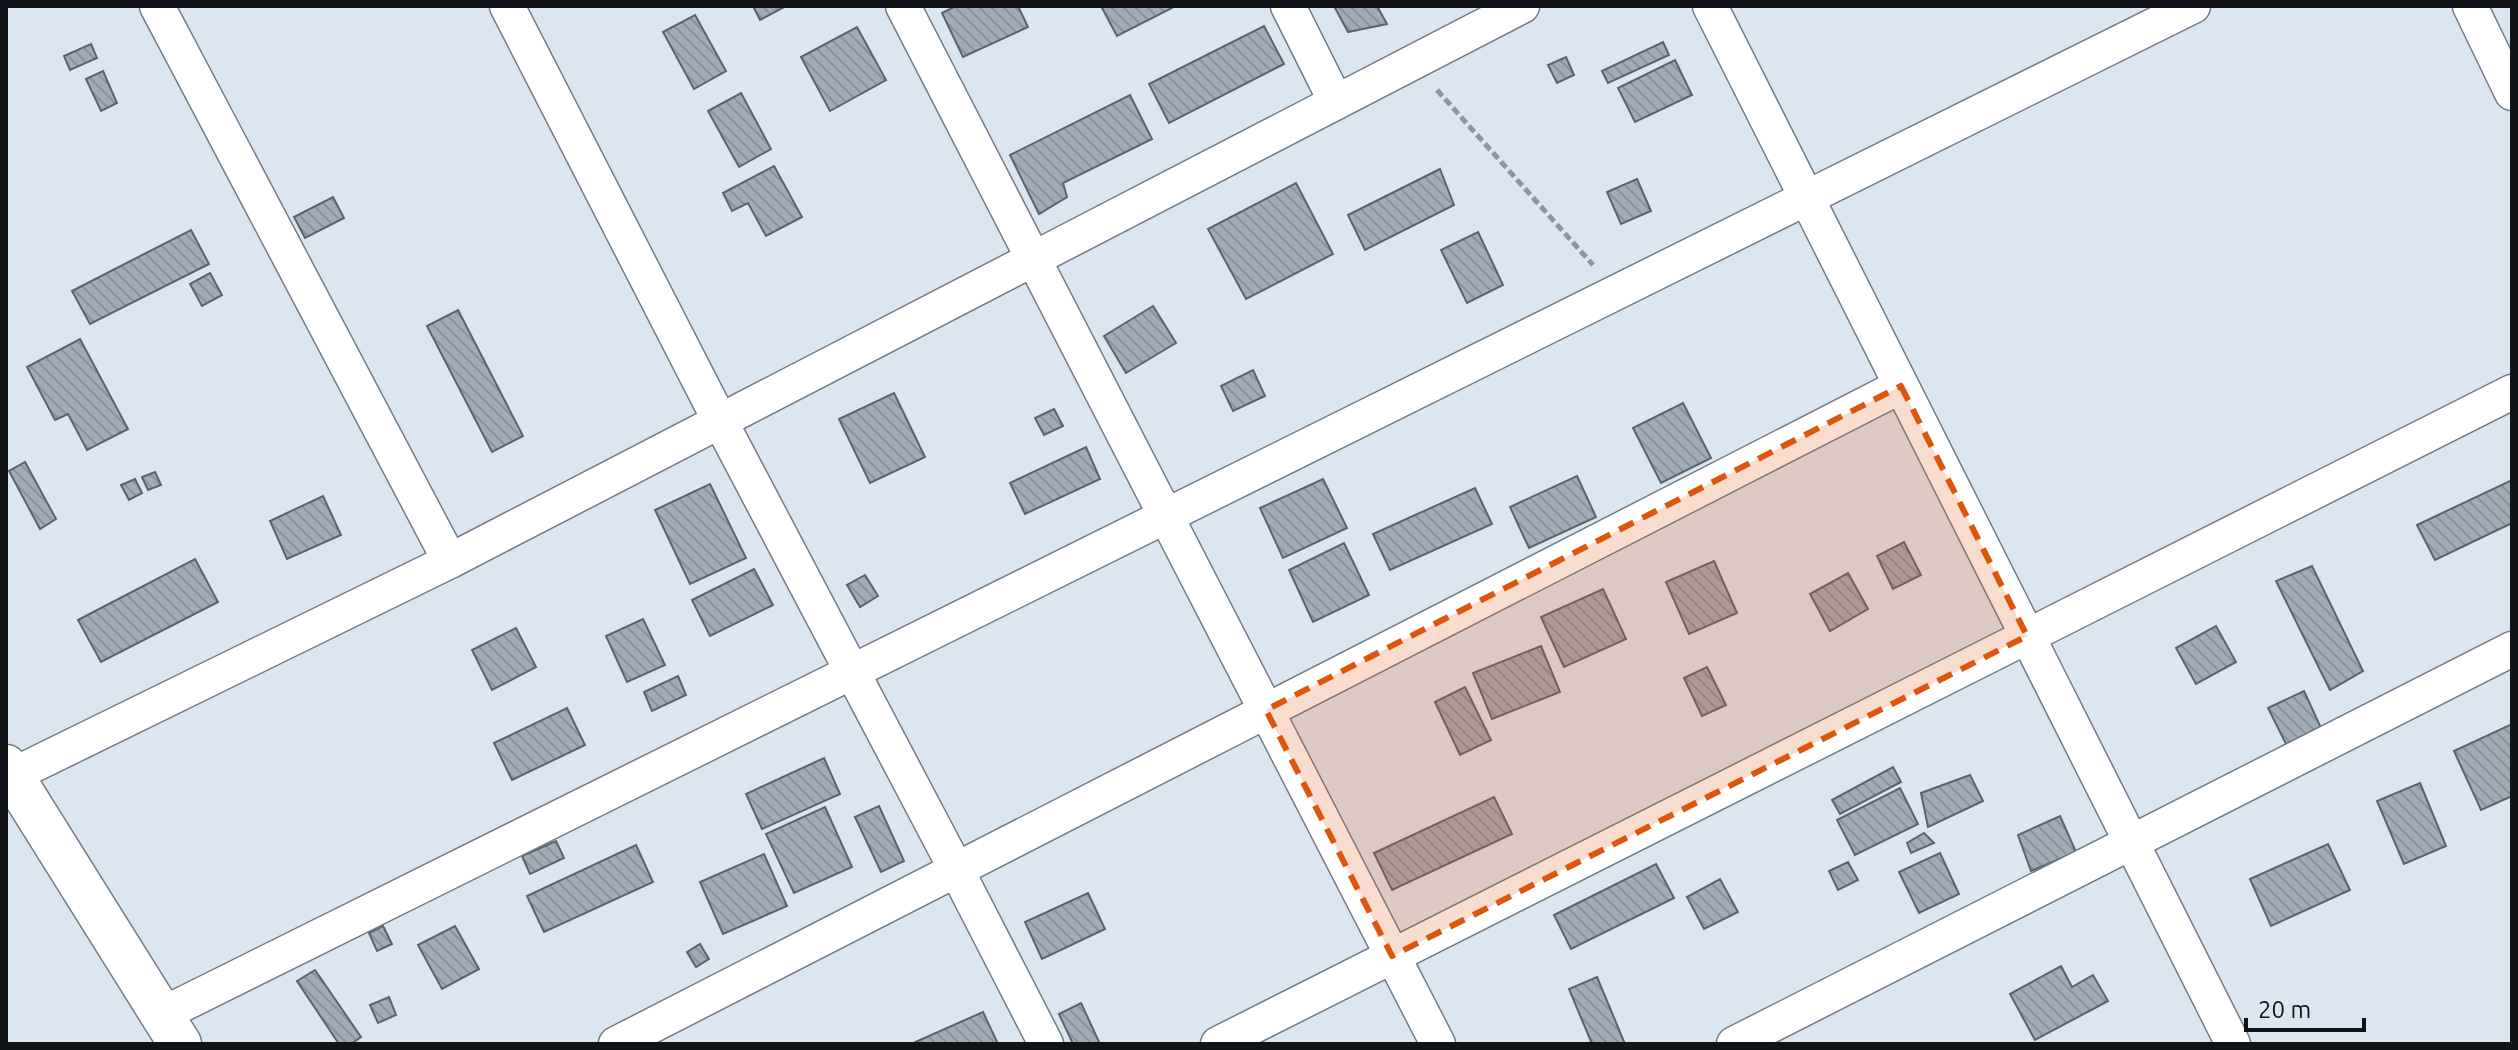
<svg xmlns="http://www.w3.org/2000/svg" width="2518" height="1050" viewBox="0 0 2518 1050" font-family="Ubuntu,sans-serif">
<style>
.building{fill:url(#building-back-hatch);stroke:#5b646e;stroke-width:2}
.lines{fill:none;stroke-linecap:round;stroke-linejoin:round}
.minor-casing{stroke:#727b86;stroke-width:37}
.tertiary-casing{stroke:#727b86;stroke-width:45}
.path{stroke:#8d959d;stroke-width:5;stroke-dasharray:8 4;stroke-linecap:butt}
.minor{stroke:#fff;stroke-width:34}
.tertiary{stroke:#fff;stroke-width:42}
.marked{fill:#dd560d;fill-opacity:0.2;stroke:#dd560d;stroke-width:6;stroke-dasharray:16 10;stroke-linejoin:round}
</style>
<defs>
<pattern id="building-back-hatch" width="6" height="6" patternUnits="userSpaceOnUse" patternTransform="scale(2)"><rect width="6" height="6" fill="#a1abb6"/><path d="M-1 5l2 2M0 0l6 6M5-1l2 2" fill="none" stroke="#8a929c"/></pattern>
</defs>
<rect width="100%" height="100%" fill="#dce6f1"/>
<g class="building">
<path d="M 753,6 L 786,6 L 760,20 Z"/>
<path d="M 956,6 L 1018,6 L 1028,27 L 963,57 L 942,13 Z"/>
<path d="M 1101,6 L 1174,6 L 1174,7 L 1117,36 Z"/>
<path d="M 1334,6 L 1377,6 L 1387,24 L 1348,32 Z"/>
<path d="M 695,15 L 726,71 L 694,89 L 663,32 Z"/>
<path d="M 1264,26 L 1284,64 L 1169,123 L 1149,84 Z"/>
<path d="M 857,27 L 886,80 L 830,111 L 801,57 Z"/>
<path d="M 1663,42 L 1669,55 L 1608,83 L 1602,71 Z"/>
<path d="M 91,44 L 97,58 L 70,70 L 64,56 Z"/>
<path d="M 1566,57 L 1574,75 L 1557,83 L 1548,65 Z"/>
<path d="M 1675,60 L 1692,95 L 1635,122 L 1618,88 Z"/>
<path d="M 103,71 L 117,103 L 101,111 L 86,79 Z"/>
<path d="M 741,93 L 771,149 L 739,167 L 708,111 Z"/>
<path d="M 1130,95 L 1152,139 L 1063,183 L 1067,197 L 1039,214 L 1010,155 Z"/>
<path d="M 774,166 L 802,217 L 766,236 L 748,203 L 732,211 L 723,193 Z"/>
<path d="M 1440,169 L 1454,205 L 1365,250 L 1348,215 Z"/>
<path d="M 1637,179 L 1651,211 L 1621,224 L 1607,192 Z"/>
<path d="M 1296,183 L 1333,254 L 1246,299 L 1208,229 Z"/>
<path d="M 333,197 L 344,218 L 305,238 L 294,217 Z"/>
<path d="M 191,230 L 209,264 L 90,324 L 72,291 Z"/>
<path d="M 1478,232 L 1503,285 L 1467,303 L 1441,250 Z"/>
<path d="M 210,273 L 222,295 L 202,306 L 190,284 Z"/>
<path d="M 1153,306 L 1176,343 L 1126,373 L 1104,336 Z"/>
<path d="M 458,310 L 523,436 L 492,452 L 427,326 Z"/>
<path d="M 80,339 L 128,429 L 87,450 L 68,414 L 55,420 L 27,367 Z"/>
<path d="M 1253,370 L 1265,396 L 1233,411 L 1221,386 Z"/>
<path d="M 894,393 L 925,457 L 870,483 L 839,419 Z"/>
<path d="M 1683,403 L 1711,458 L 1661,483 L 1633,428 Z"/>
<path d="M 1054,409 L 1063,426 L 1044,435 L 1035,418 Z"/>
<path d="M 1086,447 L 1100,479 L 1025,514 L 1010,483 Z"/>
<path d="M 25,462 L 56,519 L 40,529 L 9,471 Z"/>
<path d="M 155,472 L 161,485 L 148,490 L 142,477 Z"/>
<path d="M 1577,476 L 1596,517 L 1529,548 L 1510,507 Z"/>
<path d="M 135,479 L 142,493 L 129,500 L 121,485 Z"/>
<path d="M 1323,479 L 1347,528 L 1283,558 L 1260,508 Z"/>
<path d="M 2512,480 L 2512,523 L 2435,560 L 2417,525 Z"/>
<path d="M 710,484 L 746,558 L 690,584 L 655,510 Z"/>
<path d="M 1475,488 L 1492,524 L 1390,570 L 1373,534 Z"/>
<path d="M 323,496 L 341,535 L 287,559 L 270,521 Z"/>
<path d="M 1904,542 L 1921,575 L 1893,589 L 1877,556 Z"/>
<path d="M 1344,543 L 1369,595 L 1313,622 L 1289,570 Z"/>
<path d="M 195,559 L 218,602 L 101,662 L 78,620 Z"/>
<path d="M 1714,561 L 1737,613 L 1689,634 L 1666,582 Z"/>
<path d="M 2312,566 L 2363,671 L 2330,690 L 2276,581 Z"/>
<path d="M 754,569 L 773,605 L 710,636 L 692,600 Z"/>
<path d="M 1848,573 L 1868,609 L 1830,631 L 1810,594 Z"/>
<path d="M 865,575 L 878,596 L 860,607 L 847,585 Z"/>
<path d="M 1603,589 L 1626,639 L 1564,667 L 1541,617 Z"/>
<path d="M 643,619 L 665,665 L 627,682 L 606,636 Z"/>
<path d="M 2216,626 L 2236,662 L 2196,684 L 2176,648 Z"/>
<path d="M 516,628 L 536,667 L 492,690 L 472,650 Z"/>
<path d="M 1541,646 L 1560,692 L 1492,719 L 1473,673 Z"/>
<path d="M 1707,667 L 1726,705 L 1702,716 L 1684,678 Z"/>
<path d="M 678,676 L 686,695 L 652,711 L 644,692 Z"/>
<path d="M 1465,687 L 1491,740 L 1460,755 L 1435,702 Z"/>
<path d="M 2304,691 L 2321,728 L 2286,744 L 2268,708 Z"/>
<path d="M 567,708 L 585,745 L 512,780 L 494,743 Z"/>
<path d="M 2512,724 L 2512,796 L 2481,810 L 2454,751 Z"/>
<path d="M 824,758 L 840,794 L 762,829 L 746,794 Z"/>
<path d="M 1893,767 L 1901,782 L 1840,814 L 1832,800 Z"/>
<path d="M 1970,775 L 1983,801 L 1928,827 L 1921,793 Z"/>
<path d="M 2420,783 L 2446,846 L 2404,864 L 2377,801 Z"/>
<path d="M 1900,788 L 1918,824 L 1855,855 L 1837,820 Z"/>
<path d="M 1494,797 L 1512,834 L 1392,890 L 1374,853 Z"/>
<path d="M 879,806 L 904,861 L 881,872 L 855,817 Z"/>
<path d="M 825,807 L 852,867 L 794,893 L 766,834 Z"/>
<path d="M 2060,816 L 2076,852 L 2031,871 L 2018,835 Z"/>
<path d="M 1924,833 L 1934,843 L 1911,853 L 1907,843 Z"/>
<path d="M 556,841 L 564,858 L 530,874 L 522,856 Z"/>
<path d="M 2328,844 L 2350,890 L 2271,926 L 2250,879 Z"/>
<path d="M 636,845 L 653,882 L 544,932 L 527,896 Z"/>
<path d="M 1940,853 L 1959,894 L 1919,913 L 1899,872 Z"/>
<path d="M 764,854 L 787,906 L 723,934 L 700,882 Z"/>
<path d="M 1848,862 L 1858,880 L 1838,890 L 1829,871 Z"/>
<path d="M 1656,864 L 1674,898 L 1571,949 L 1554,915 Z"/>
<path d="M 1720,879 L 1738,912 L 1704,929 L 1687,897 Z"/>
<path d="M 1088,893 L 1105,929 L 1042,959 L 1025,922 Z"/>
<path d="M 383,926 L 392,944 L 377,951 L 369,933 Z"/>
<path d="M 455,926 L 479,969 L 442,989 L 418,945 Z"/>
<path d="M 700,944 L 709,959 L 696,967 L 687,952 Z"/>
<path d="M 2061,966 L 2072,987 L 2093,975 L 2108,1001 L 2035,1040 L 2010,994 Z"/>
<path d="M 315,970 L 361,1037 L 351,1044 L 339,1044 L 297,981 Z"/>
<path d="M 1597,977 L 1625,1044 L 1592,1044 L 1569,989 Z"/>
<path d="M 389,997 L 396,1015 L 378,1023 L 370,1005 Z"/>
<path d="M 1081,1003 L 1100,1044 L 1073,1044 L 1059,1014 Z"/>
<path d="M 983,1012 L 998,1044 L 911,1044 Z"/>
</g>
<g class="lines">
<g class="minor-casing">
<g id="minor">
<path d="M 157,6 L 450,561"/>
<path d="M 507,6 L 720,421 L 956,869 L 1046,1044"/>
<path d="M 903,6 L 1438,1044"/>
<path d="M 1288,6 L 1336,102"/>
<path d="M 1710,6 L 2233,1044"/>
<path d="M 2470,6 L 2512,93"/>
<path d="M 11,776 L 450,561 L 1522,6"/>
<path d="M 161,1015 L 2193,6"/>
<path d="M 616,1044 L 1901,386"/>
<path d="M 1218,1044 L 2512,392"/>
<path d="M 1734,1044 L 2512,649"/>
</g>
</g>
<g class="tertiary-casing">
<path id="tertiary" d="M 6,766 L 180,1044"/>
</g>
<path class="path" d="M 1437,90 L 1593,265"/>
<use href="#minor" class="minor"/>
<use href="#tertiary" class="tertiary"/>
</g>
<path class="marked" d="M 1901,386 L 2027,636 L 1392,956 L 1266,710 Z"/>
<rect width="2518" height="1050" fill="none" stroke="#101418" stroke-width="16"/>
<path d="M2246 1018v12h118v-12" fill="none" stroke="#101418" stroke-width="4"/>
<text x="2258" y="1018" font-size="24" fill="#101418" stroke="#dce6f1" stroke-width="6" paint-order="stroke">20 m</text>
</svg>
